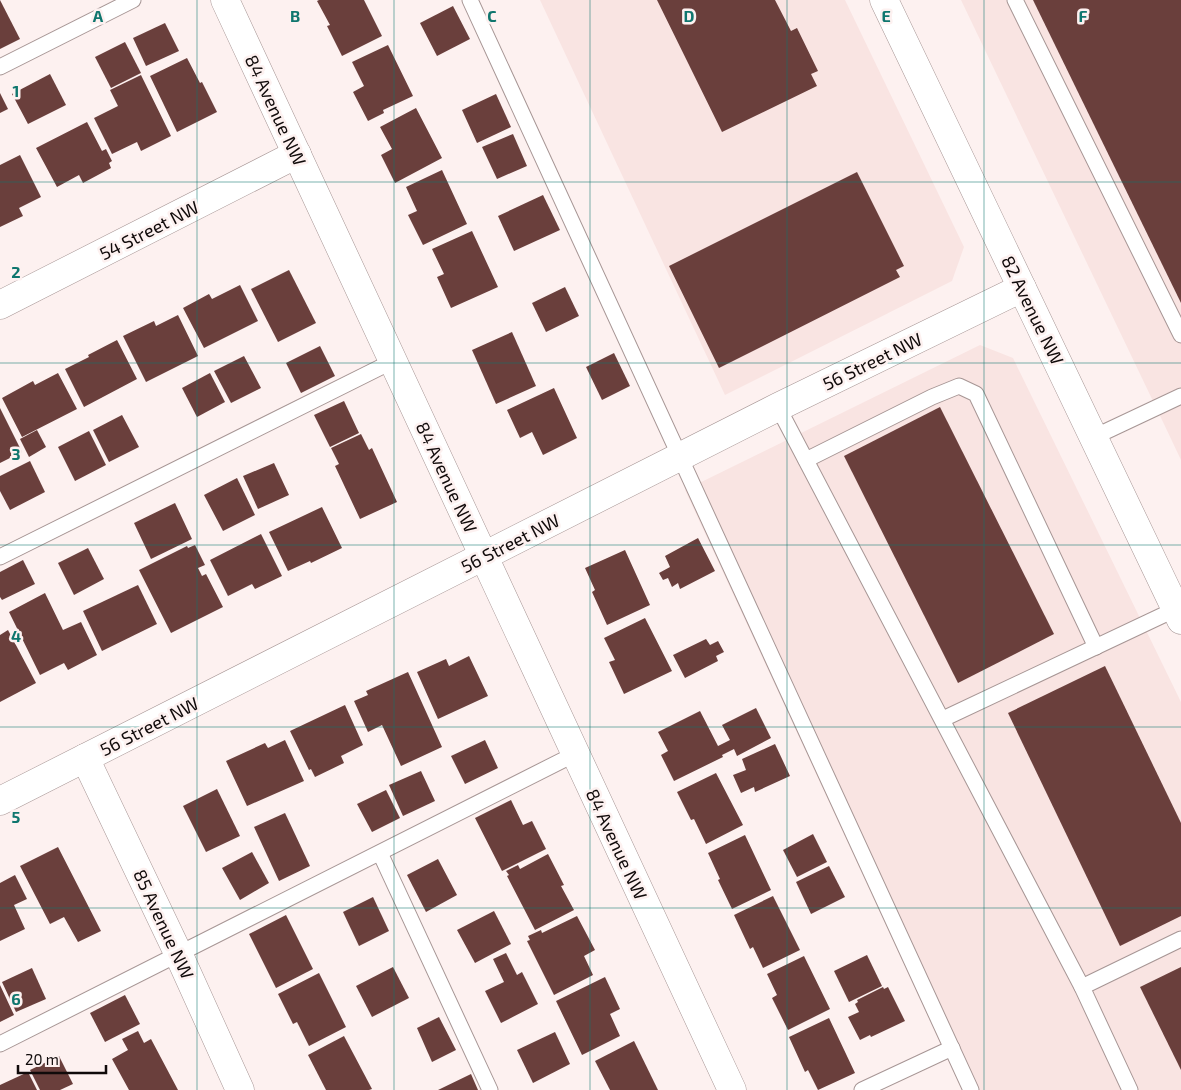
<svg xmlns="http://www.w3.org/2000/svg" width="1181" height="1090" viewBox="0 0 1181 1090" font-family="'Exo 2',sans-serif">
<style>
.built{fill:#f9e4e2}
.building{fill:#6a3f3c}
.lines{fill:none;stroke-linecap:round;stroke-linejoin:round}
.service-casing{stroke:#a79695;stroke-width:17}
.minor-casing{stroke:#a79695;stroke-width:29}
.tertiary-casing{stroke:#a79695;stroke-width:29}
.service{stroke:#fff;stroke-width:15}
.minor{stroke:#fff;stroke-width:28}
.tertiary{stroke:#fff;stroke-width:28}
.grid{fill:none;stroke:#0f766e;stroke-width:1;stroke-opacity:0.55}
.labels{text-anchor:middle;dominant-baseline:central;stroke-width:5;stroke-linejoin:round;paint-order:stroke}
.street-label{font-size:18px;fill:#100a0a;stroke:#fdf1f0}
.grid-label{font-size:16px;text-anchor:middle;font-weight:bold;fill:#0f766e;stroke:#fdf1f0;stroke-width:5;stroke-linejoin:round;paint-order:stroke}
</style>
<rect width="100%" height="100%" fill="#fdf1f0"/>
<g class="built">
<path d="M 540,0 L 845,0 L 964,247 L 952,281 L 725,395 Z"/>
<path d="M 961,0 L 1181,0 L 1181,460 L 1163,422 Z"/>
<path d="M 980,345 L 1013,358 L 1181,702 L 1181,1090 L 962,1090 L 685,490 Z"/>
</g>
<g class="building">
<path d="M 0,0 L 20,39 L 0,49 Z"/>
<path d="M 319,0 L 364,0 L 382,36 L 342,56 L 327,26 L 330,25 L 317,1 Z"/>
<path d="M 657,0 L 775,0 L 791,31 L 797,28 L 818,71 L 811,74 L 817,86 L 722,132 Z"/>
<path d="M 1033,0 L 1181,0 L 1181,303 Z"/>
<path d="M 453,6 L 470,39 L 437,56 L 420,23 Z"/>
<path d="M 165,23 L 179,51 L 146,66 L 133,38 Z"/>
<path d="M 125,42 L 141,73 L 111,88 L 95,57 Z"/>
<path d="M 388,45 L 413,96 L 383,110 L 384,113 L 368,121 L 353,92 L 364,86 L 352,62 Z"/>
<path d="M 187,58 L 200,83 L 202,82 L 217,112 L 177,132 L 150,76 Z"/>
<path d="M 50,74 L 66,105 L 28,124 L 12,94 Z"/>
<path d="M 141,75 L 171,136 L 141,151 L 137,142 L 112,154 L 94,118 L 118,106 L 110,90 Z"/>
<path d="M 0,93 L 8,109 L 0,113 Z"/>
<path d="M 496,94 L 511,127 L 477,143 L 462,110 Z"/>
<path d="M 416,108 L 442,158 L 395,183 L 381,155 L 392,149 L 380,127 Z"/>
<path d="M 87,122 L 102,151 L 106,149 L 112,161 L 109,163 L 111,168 L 83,183 L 79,175 L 57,187 L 36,148 Z"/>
<path d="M 513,134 L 527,166 L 497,179 L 482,147 Z"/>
<path d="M 20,155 L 41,197 L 19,208 L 23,216 L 0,227 L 0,165 Z"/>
<path d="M 442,170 L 467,224 L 423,245 L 408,215 L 417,211 L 406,187 Z"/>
<path d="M 857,172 L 904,266 L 896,270 L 900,277 L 719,368 L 669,266 Z"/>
<path d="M 543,195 L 560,230 L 514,251 L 498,216 Z"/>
<path d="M 472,231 L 498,287 L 451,308 L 437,277 L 444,274 L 432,249 Z"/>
<path d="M 289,270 L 316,323 L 278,342 L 251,289 Z"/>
<path d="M 240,285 L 258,321 L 204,348 L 183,308 L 209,294 L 212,299 Z"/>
<path d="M 565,287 L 579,316 L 546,332 L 532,303 Z"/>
<path d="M 178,315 L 198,356 L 146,382 L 123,336 L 154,321 L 156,326 Z"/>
<path d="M 512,332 L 536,386 L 496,404 L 472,350 Z"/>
<path d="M 117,340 L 137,379 L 84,407 L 65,369 L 89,357 L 88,355 Z"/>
<path d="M 320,346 L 335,376 L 301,393 L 286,363 Z"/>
<path d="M 614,353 L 630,386 L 602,400 L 586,367 Z"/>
<path d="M 244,356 L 261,388 L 231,403 L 214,371 Z"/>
<path d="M 58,373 L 77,409 L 22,437 L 2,398 L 33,381 L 35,385 Z"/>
<path d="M 210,373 L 225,402 L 197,417 L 182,388 Z"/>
<path d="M 554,388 L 577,438 L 543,455 L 532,432 L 520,438 L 507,410 Z"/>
<path d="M 344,401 L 359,433 L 330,447 L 314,415 Z"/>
<path d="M 940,407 L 1054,634 L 958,683 L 844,456 Z"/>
<path d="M 0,408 L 22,452 L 0,463 Z"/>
<path d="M 122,415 L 139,447 L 109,462 L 93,430 Z"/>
<path d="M 37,430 L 46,447 L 29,457 L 20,439 Z"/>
<path d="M 89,431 L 106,465 L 75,481 L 58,447 Z"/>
<path d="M 361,434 L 369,450 L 372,448 L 397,502 L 360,519 L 335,466 L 339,464 L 331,448 Z"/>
<path d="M 30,461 L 45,492 L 10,510 L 0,491 L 0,476 Z"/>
<path d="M 274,463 L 289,495 L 258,509 L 243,476 Z"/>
<path d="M 237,478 L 255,515 L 223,531 L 204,495 Z"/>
<path d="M 175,503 L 192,539 L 151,559 L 134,523 Z"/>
<path d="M 322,507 L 342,548 L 311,563 L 310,561 L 288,571 L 269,532 Z"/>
<path d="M 261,534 L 282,576 L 255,589 L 252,584 L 228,596 L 210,560 Z"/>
<path d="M 698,538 L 715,571 L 680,589 L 678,583 L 672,587 L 668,578 L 663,580 L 659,573 L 670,567 L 665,556 Z"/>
<path d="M 195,545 L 205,565 L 198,568 L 202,576 L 206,574 L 223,607 L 171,633 L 139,570 L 187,546 L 188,548 Z"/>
<path d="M 88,548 L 104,579 L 74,595 L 58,563 Z"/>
<path d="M 625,550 L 650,605 L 607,625 L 592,592 L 595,590 L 585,568 Z"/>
<path d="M 23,560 L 35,584 L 2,600 L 0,597 L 0,572 Z"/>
<path d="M 138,585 L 157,624 L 102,651 L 83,611 Z"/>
<path d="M 45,593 L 63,630 L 81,622 L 97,655 L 68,670 L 64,663 L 40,675 L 9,612 Z"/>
<path d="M 645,618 L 672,671 L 624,694 L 609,662 L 615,660 L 604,638 Z"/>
<path d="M 8,630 L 36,683 L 0,702 L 0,635 Z"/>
<path d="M 706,639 L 710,645 L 718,641 L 724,652 L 716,656 L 718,661 L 685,678 L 673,655 Z"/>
<path d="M 469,656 L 488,696 L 438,719 L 417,672 L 446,659 L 449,666 Z"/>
<path d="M 1105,666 L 1181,823 L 1181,916 L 1120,946 L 1008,713 Z"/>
<path d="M 408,672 L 442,747 L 401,766 L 382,725 L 368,732 L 354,701 L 368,695 L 366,691 Z"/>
<path d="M 345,705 L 363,745 L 341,756 L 344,763 L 315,777 L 311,769 L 309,770 L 290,731 Z"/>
<path d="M 756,708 L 771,738 L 737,756 L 734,749 L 722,755 L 723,757 L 674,781 L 661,755 L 668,751 L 658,732 L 700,711 L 718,746 L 730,740 L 722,725 Z"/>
<path d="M 285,740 L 304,781 L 247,806 L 226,761 L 265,743 L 268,748 Z"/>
<path d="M 485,740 L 498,768 L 465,784 L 451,756 Z"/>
<path d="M 775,744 L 790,776 L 755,792 L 754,787 L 741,793 L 733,775 L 746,770 L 742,759 Z"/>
<path d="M 421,771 L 435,801 L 403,816 L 389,785 Z"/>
<path d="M 716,773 L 743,825 L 706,844 L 694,819 L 691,820 L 677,792 Z"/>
<path d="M 217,789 L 240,836 L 206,852 L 183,806 Z"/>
<path d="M 386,790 L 400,818 L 372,832 L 357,804 Z"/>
<path d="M 511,800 L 523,825 L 532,821 L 546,849 L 502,871 L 475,818 Z"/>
<path d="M 285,813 L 310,866 L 279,881 L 254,827 Z"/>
<path d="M 813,834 L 827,862 L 797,877 L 783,850 Z"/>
<path d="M 745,835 L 771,890 L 732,909 L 718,880 L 720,879 L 708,853 Z"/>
<path d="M 58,847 L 101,931 L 78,942 L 64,917 L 50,924 L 20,866 Z"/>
<path d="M 252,852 L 269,883 L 240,900 L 222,868 Z"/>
<path d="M 548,854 L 564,885 L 561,886 L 574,910 L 535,930 L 507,876 L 509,875 L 506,871 L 518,865 L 520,869 Z"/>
<path d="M 438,859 L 457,895 L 426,912 L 407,875 Z"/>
<path d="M 829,866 L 845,897 L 811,914 L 796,882 Z"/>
<path d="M 15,875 L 27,899 L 14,905 L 25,929 L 0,941 L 0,883 Z"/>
<path d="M 773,896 L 800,950 L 763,968 L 753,947 L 750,949 L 734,915 Z"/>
<path d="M 373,897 L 389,931 L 359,946 L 343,912 Z"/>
<path d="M 494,911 L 511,944 L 475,963 L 457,930 Z"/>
<path d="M 286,915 L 313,969 L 276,988 L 249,934 Z"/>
<path d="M 577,916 L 595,950 L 584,956 L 593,975 L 554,995 L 527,941 L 530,940 L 528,936 L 541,930 L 542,933 Z"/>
<path d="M 506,953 L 517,975 L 522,972 L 538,1004 L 501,1023 L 485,991 L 504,982 L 493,959 Z"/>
<path d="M 867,955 L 882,986 L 849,1002 L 834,971 Z"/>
<path d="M 804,956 L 830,1009 L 788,1030 L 772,998 L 777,995 L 767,974 Z"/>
<path d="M 393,967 L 409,998 L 372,1017 L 356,986 Z"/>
<path d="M 1181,967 L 1181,1070 L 1140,987 Z"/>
<path d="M 32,968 L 46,999 L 16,1012 L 2,982 Z"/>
<path d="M 319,973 L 346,1027 L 309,1046 L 297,1022 L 293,1024 L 278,994 Z"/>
<path d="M 605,977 L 620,1009 L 610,1014 L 620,1036 L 582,1055 L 556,1001 Z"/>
<path d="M 0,985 L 14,1015 L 0,1022 Z"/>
<path d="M 883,987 L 884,989 L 888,987 L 905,1021 L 871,1037 L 870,1035 L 860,1040 L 848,1017 L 859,1012 L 855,1004 L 858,1002 L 857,1000 Z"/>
<path d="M 125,995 L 140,1024 L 105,1042 L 90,1013 Z"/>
<path d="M 439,1017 L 456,1050 L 432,1062 L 417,1028 Z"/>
<path d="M 829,1018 L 855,1073 L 818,1090 L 808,1070 L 805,1072 L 789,1037 Z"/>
<path d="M 138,1031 L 144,1043 L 151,1039 L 178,1090 L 129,1090 L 112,1059 L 128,1050 L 122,1039 Z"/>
<path d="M 555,1032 L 570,1064 L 533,1083 L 517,1050 Z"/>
<path d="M 344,1036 L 372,1089 L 369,1090 L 326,1090 L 308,1055 Z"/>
<path d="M 634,1041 L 658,1090 L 610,1090 L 595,1061 Z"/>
<path d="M 59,1056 L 73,1084 L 60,1090 L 40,1090 L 30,1070 Z"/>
<path d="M 28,1072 L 37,1090 L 0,1090 L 0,1085 Z"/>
<path d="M 471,1074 L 478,1090 L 438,1090 Z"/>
</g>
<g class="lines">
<g class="service-casing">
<g id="service">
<path d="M 470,0 L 971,1090"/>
<path d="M 1015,0 L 1181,335"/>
<path d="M 0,67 L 133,0"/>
<path d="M 778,407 L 1082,987 L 1130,1090"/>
<path d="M 1094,437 L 1181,396"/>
<path d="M 806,460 L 932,397 L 959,386 L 976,394 L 1096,647"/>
<path d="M 0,557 L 393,361"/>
<path d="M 943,719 L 1176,609"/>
<path d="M 380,853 L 490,1090"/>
<path d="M 1082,987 L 1181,939"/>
<path d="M 0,1044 L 575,754"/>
<path d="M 862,1090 L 952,1048"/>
</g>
</g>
<g class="minor-casing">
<g id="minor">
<path d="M 225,0 L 732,1090"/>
<path d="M 0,305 L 297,154"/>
</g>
</g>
<g class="tertiary-casing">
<g id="tertiary">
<path d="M 884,0 L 1181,620"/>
<path d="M 85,758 L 178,953 L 240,1090"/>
<path d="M 0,801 L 778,407 L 1022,288"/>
</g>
</g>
<use href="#service" class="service"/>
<use href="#minor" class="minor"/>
<use href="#tertiary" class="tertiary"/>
</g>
<path class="grid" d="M 197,0 L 197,1090M 394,0 L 394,1090M 590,0 L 590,1090M 787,0 L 787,1090M 984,0 L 984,1090M 0,182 L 1181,182M 0,363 L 1181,363M 0,545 L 1181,545M 0,727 L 1181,727M 0,908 L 1181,908"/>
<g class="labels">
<g class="street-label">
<text transform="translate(276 110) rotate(65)">84 Avenue NW</text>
<text transform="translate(149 230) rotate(-27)">54 Street NW</text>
<text transform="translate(1033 310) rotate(64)">82 Avenue NW</text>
<text transform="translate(872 361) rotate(-26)">56 Street NW</text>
<text transform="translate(447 477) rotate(65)">84 Avenue NW</text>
<text transform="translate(510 543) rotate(-27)">56 Street NW</text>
<text transform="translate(149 726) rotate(-27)">56 Street NW</text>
<text transform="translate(617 844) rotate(65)">84 Avenue NW</text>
<text transform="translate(164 924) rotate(65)">85 Avenue NW</text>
</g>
</g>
<g class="grid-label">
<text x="98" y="22">A</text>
<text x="295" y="22">B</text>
<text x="492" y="22">C</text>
<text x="689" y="22">D</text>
<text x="886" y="22">E</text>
<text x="1083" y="22">F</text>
<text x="16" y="97">1</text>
<text x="16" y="278">2</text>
<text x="16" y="460">3</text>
<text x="16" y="642">4</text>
<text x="16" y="823">5</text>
<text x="16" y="1005">6</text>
</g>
<path d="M18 1065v8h88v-8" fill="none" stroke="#100a0a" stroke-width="2.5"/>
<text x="25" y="1065" font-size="15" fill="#100a0a" stroke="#fdf1f0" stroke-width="4" paint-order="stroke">20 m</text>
</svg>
